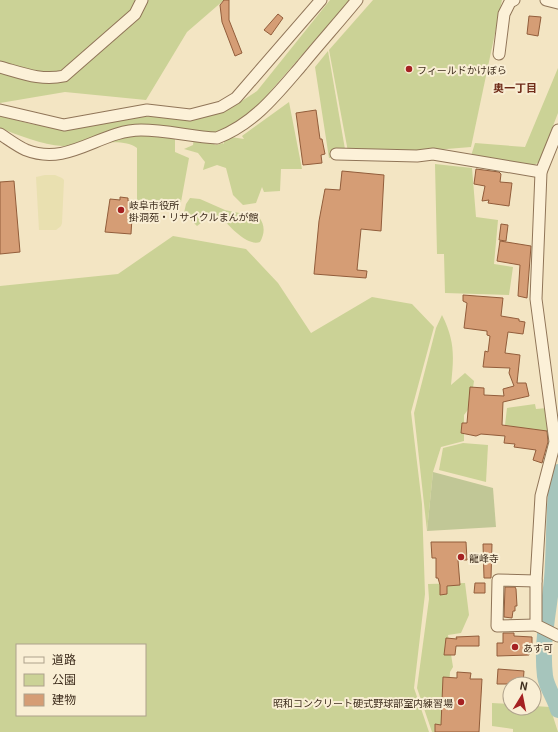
<svg xmlns="http://www.w3.org/2000/svg" width="558" height="732" viewBox="0 0 558 732" font-family="Georgia,'Noto Sans JP',serif">
<style>
.farmland{fill:#e9e0b0}
.green{fill:#cbd296;fill-rule:evenodd}
.cemetery{fill:#c1c796}
.lines{fill:none;stroke-linecap:round;stroke-linejoin:round}
.river{stroke:#a6c5bc;stroke-width:16}
.building{fill:#d59d75;stroke:#925d3b}
.minor-casing{stroke:#907558;stroke-width:13}
.minor{stroke:#fcf1d8;stroke-width:11}
.poi-dot{fill:#a52122;stroke:#f9eed4;stroke-width:1.5}
.labels{text-anchor:middle;dominant-baseline:central;stroke-width:4;stroke-linejoin:round;paint-order:stroke}
.poi-label{font-size:10px;fill:#3e2d1d;stroke:#f9eed4;text-anchor:start}
.neighbourhood-label{font-size:11px;font-weight:bold;fill:#6f2a18;stroke:#f9eed4}
</style>
<rect width="100%" height="100%" fill="#f3e5c3"/>
<path class="farmland" d="M 45,175 L 55,175 L 62,178 L 64,180 L 62,223 L 61,226 L 56,230 L 39,230 L 36,177 Z"/>
<g class="green">
<path d="M 0,0 L 224,0 L 187,32 L 146,100 L 65,92 L 0,103 Z"/>
<path d="M 330,0 L 350,0 L 241,125 L 209,142 L 216,145 L 223,143 L 224,144 L 224,140 L 231,137 L 244,139 L 242,136 L 289,102 L 302,169 L 281,169 L 280,191 L 264,192 L 262,187 L 256,203 L 243,205 L 233,195 L 226,168 L 217,165 L 203,170 L 205,162 L 198,153 L 184,149 L 193,145 L 194,137 L 175,137 L 175,152 L 189,158 L 181,202 L 137,208 L 137,148 C 121,135 81,148 62,146 C 43,145 18,135 0,128 L 0,116 L 31,124 L 60,127 L 136,116 L 194,119 L 234,106 L 257,91 Z"/>
<path d="M 373,0 L 502,0 L 471,147 L 349,157 L 329,50 Z"/>
<path d="M 328,51 L 346,155 L 329,158 L 315,67 Z"/>
<path d="M 558,68 L 558,113 L 539,162 L 533,166 L 471,156 L 475,143 L 525,147 Z"/>
<path d="M 435,164 L 472,168 L 476,217 L 498,220 L 494,264 L 513,267 L 509,295 L 445,293 L 444,254 L 437,254 Z"/>
<path d="M 190,198 L 200,199 L 225,210 L 259,217 C 265,225 265,233 260,242 C 248,247 228,225 221,217 L 210,216 L 197,226 L 184,213 L 186,204 Z"/>
<path d="M 173,236 L 246,249 L 278,283 L 311,333 L 372,297 L 412,304 L 434,327 L 411,412 L 422,504 L 425,594 L 414,688 L 429,732 L 0,732 L 0,286 L 118,274 ZM 17,645 L 145,645 L 145,715 L 17,715 Z"/>
<path d="M 442,315 C 455,341 454,356 451,385 L 465,373 L 474,381 L 470,407 L 464,415 L 464,441 L 441,447 L 433,472 L 427,531 L 414,413 L 436,328 Z"/>
<path d="M 535,404 L 536,409 L 547,408 L 551,432 L 505,425 L 507,408 Z"/>
<path d="M 463,443 L 488,445 L 486,482 L 439,470 L 443,448 Z"/>
<path d="M 465,583 L 469,615 L 461,633 L 448,635 L 453,667 L 450,672 L 446,732 L 432,732 L 417,688 L 429,599 L 428,584 Z"/>
<path d="M 492,703 L 510,704 L 510,708 L 534,708 L 534,706 L 550,707 L 558,732 L 513,732 L 513,729 L 492,726 Z"/>
</g>
<path class="cemetery" d="M 433,472 L 493,488 L 496,527 L 427,531 Z"/>
<g class="lines">
<path class="river" d="M 558,472 C 553,508 555,543 552,579 C 549,612 541,642 545,676 C 547,689 555,698 558,710"/>
</g>
<g class="building">
<path d="M 224,0 L 229,0 L 229,20 L 242,53 L 235,56 L 222,22 L 220,5 Z"/>
<path d="M 278,14 L 283,18 L 271,35 L 264,30 Z"/>
<path d="M 529,16 L 541,17 L 538,36 L 527,34 Z"/>
<path d="M 316,110 L 320,139 L 322,139 L 325,154 L 321,155 L 322,163 L 303,165 L 296,113 Z"/>
<path d="M 476,169 L 499,172 L 501,174 L 500,182 L 512,183 L 509,206 L 488,203 L 489,200 L 482,201 L 485,186 L 474,184 Z"/>
<path d="M 342,171 L 384,175 L 381,231 L 361,229 L 357,270 L 367,271 L 366,278 L 314,274 L 319,221 L 325,189 L 340,190 Z"/>
<path d="M 14,181 L 20,252 L 0,254 L 0,182 Z"/>
<path d="M 120,197 L 128,198 L 128,201 L 133,201 L 131,234 L 105,232 L 110,199 L 120,200 Z"/>
<path d="M 501,224 L 508,225 L 506,241 L 499,240 Z"/>
<path d="M 500,241 L 531,246 L 527,298 L 518,296 L 520,265 L 497,261 Z"/>
<path d="M 463,295 L 503,298 L 501,316 L 519,319 L 519,321 L 525,322 L 523,334 L 508,332 L 505,353 L 520,355 L 517,383 L 526,383 L 529,396 L 503,402 L 502,425 L 547,431 L 548,442 L 542,463 L 533,460 L 536,450 L 514,447 L 515,444 L 504,443 L 505,436 L 481,434 L 476,436 L 461,433 L 462,423 L 467,423 L 470,387 L 484,388 L 484,395 L 504,396 L 503,389 L 514,386 L 509,373 L 510,368 L 483,367 L 485,351 L 488,352 L 490,336 L 487,335 L 487,331 L 464,328 L 467,303 L 463,301 Z"/>
<path d="M 431,542 L 466,542 L 467,560 L 458,560 L 460,585 L 447,586 L 447,594 L 440,595 L 440,585 L 438,578 L 436,578 L 436,558 L 432,558 Z"/>
<path d="M 483,544 L 492,544 L 491,578 L 484,578 Z"/>
<path d="M 475,583 L 485,583 L 485,593 L 474,593 Z"/>
<path d="M 505,587 L 515,587 L 516,589 L 517,606 L 515,606 L 515,611 L 513,611 L 512,618 L 504,617 Z"/>
<path d="M 503,633 L 514,633 L 514,636 L 532,637 L 532,651 L 529,651 L 529,655 L 497,656 L 497,643 L 503,643 Z"/>
<path d="M 479,636 L 479,646 L 456,646 L 455,655 L 444,655 L 446,638 L 457,639 L 456,637 Z"/>
<path d="M 498,669 L 524,671 L 523,684 L 497,684 Z"/>
<path d="M 457,672 L 471,673 L 470,679 L 482,679 L 479,732 L 435,732 L 435,724 L 441,725 L 443,677 L 457,678 Z"/>
</g>
<g class="lines">
<g class="minor-casing">
<g id="minor">
<path d="M 546,0 L 558,3"/>
<path d="M 499,54 L 504,14 L 510,2 L 514,0"/>
<path d="M 0,67 C 22,73 41,81 64,76 L 135,14 L 142,0"/>
<path d="M 0,110 L 64,125 L 147,110 L 190,115 L 221,107 L 236,98 L 321,0"/>
<path d="M 558,130 L 541,172 L 536,299 L 555,442 L 541,496 L 536,581 L 536,625 L 558,636"/>
<path d="M 0,134 C 8,139 17,146 26,150 C 69,167 100,130 141,130 C 167,130 192,137 217,138 C 254,124 277,94 302,65 C 320,43 339,22 357,0"/>
<path d="M 336,154 L 417,156 L 433,154 L 541,172"/>
<path d="M 536,581 L 498,580 L 497,626 L 536,625"/>
</g>
</g>
<use href="#minor" class="minor"/>
</g>
<g class="poi-dot">
<circle cx="409" cy="69" r="4"/>
<circle cx="121" cy="210" r="4"/>
<circle cx="461" cy="557" r="4"/>
<circle cx="515" cy="647" r="4"/>
<circle cx="461" cy="702" r="4"/>
</g>
<g class="labels">
<g class="poi-label">
<text x="417" y="69">フィールドかけぼら</text>
<text x="129" y="204">岐阜市役所<tspan x="129" dy="12">掛洞苑・リサイクルまんが館</tspan></text>
<text x="469" y="557">龍峰寺</text>
<text x="523" y="647">あす可</text>
<text x="453" y="702" text-anchor="end">昭和コンクリート硬式野球部室内練習場</text>
</g>
<g class="neighbourhood-label">
<text x="515" y="87">奥一丁目</text>
</g>
</g>
<rect x="16" y="644" width="130" height="72" fill="#f9eed4" stroke="#aea18b"/>
<rect x="24" y="657" width="20" height="6" fill="#fcf1d8" stroke="#aea18b"/>
<text x="52" y="664" font-size="12" fill="#3e2d1d">道路</text>
<rect x="24" y="674" width="20" height="12" fill="#cbd296" stroke="#aea18b"/>
<text x="52" y="684" font-size="12" fill="#3e2d1d">公園</text>
<rect x="24" y="694" width="20" height="12" fill="#d59d75" stroke="#aea18b"/>
<text x="52" y="704" font-size="12" fill="#3e2d1d">建物</text>
<g transform="translate(522 696) rotate(10)"><circle r="19" fill="#f9eed4" stroke="#aea18b"/>
<path d="M0-3L7 15L0 10L-7 15Z" fill="#a52122"/>
<text y="-6" font-size="11" font-weight="bold" text-anchor="middle" fill="#3e2d1d">N</text>
</g>
</svg>
